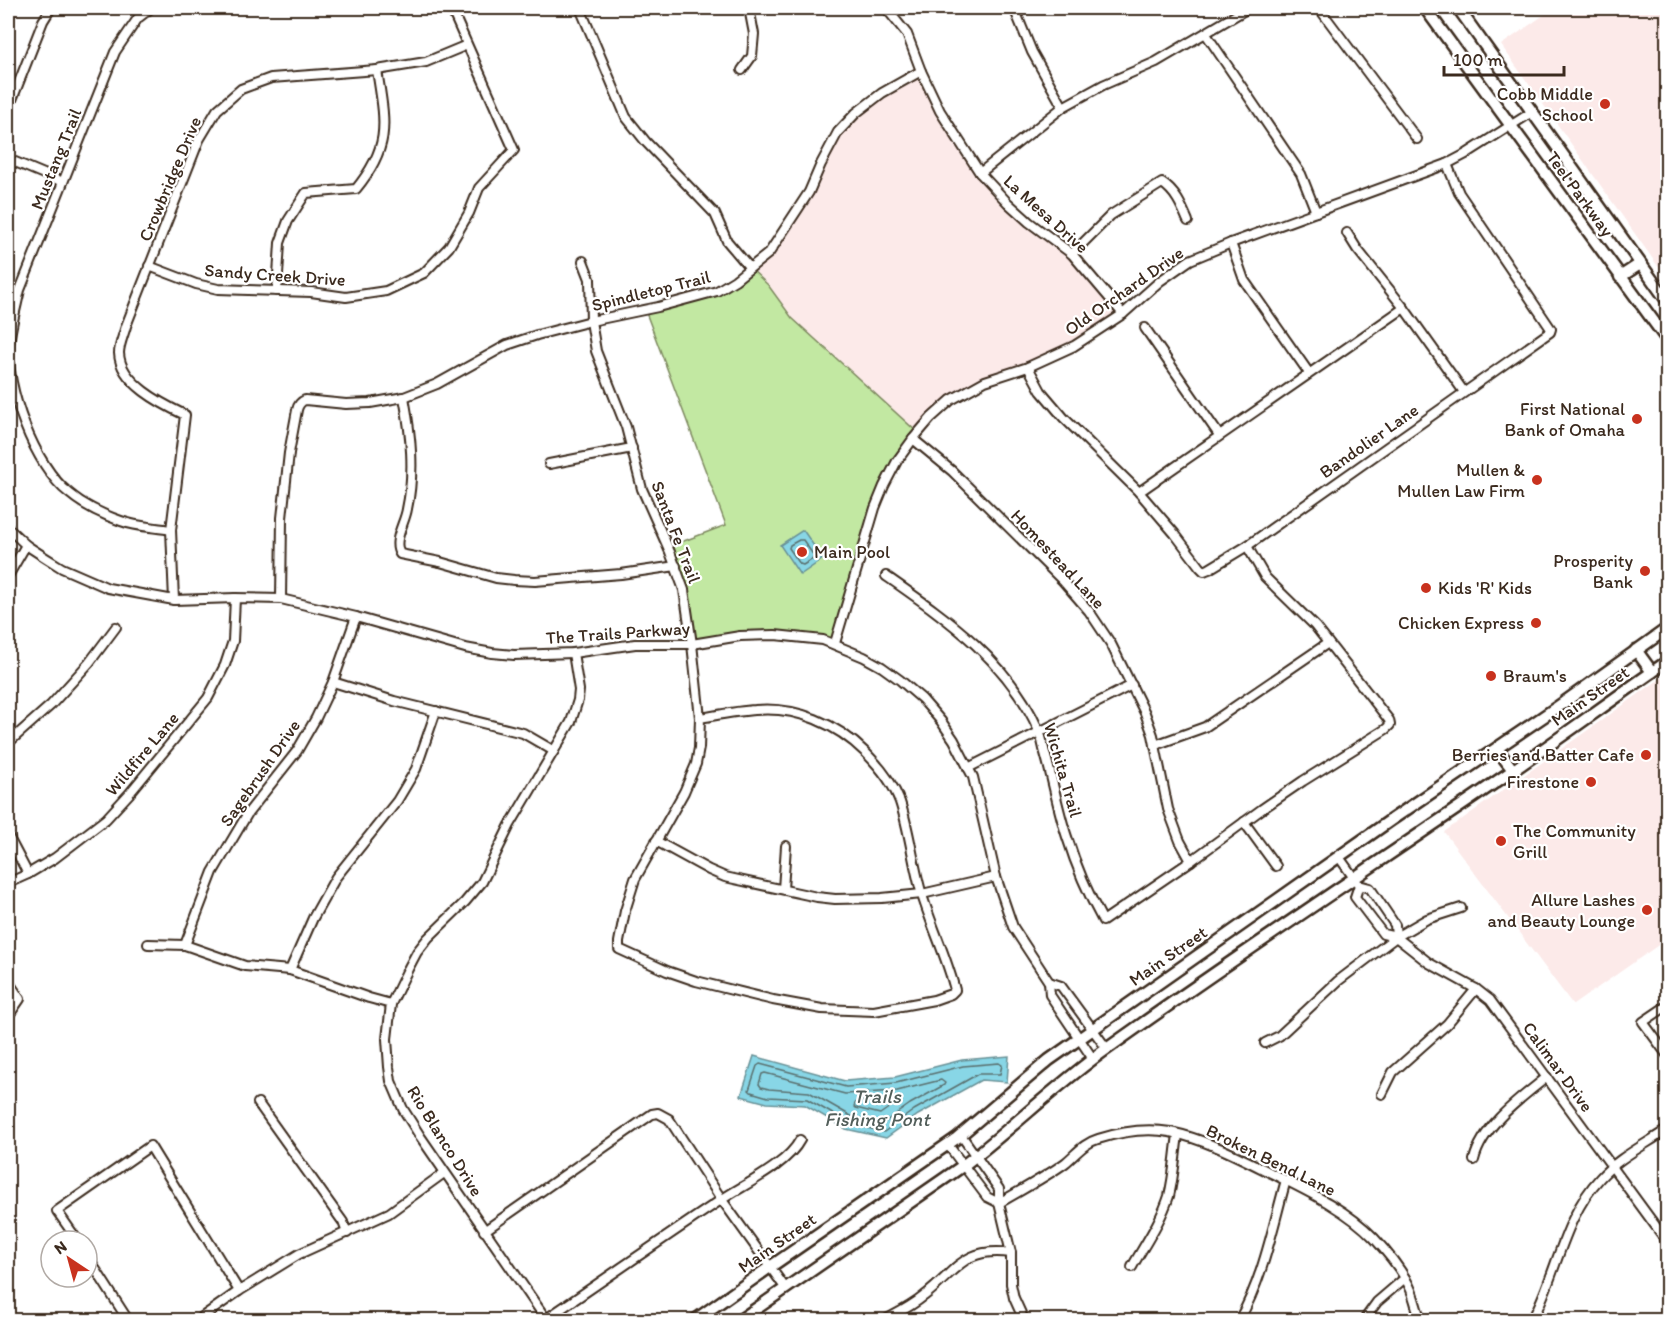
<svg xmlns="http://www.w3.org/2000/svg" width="1675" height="1328" viewBox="0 0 1675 1328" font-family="Itim,sans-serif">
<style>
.built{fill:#fceae9}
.green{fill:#c2e8a2;stroke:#7e8960;stroke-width:1.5}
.water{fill:#88d6e6;stroke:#699196;stroke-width:1.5}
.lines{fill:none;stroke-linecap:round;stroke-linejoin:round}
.shore{stroke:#5a6f6e;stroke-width:1.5}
.minor-casing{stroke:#3b2a1e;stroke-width:12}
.major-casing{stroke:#3b2a1e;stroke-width:15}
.minor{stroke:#fff;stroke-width:8}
.major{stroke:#fff;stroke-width:10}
.poi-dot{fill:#c8321e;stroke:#fff;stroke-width:2}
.labels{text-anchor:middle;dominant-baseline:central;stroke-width:4.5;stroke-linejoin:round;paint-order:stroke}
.poi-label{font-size:18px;fill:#3b2a1e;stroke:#fff;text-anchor:end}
.street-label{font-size:18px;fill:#3b2a1e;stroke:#fff}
.water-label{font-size:20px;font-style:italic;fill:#525e5a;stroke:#fff}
</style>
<rect width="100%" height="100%" fill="#fff"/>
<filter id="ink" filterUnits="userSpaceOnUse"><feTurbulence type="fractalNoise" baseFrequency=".0167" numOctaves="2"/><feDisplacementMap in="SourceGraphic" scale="12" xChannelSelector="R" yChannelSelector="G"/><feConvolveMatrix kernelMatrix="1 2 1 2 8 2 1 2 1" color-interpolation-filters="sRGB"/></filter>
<g filter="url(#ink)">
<g class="built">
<path d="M 1554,8 L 1667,8 L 1667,279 L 1501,45 Z"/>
<path d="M 921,71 L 980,173 L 1008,203 L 1072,254 L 1123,314 L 1074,346 L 985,381 L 951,400 L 918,433 L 792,318 L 768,285 L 750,268 L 769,253 L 792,219 L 838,132 L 856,113 Z"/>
<path d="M 1667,674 L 1667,939 L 1573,1005 L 1444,832 Z"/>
</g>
<path class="green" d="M 750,268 L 768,285 L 792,318 L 918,433 L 884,486 L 835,643 L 792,636 L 692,644 L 684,590 L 668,547 L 726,525 L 645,310 L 717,291 Z"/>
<g class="water">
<path d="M 803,530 L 823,559 L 800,575 L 780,545 Z"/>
<path d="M 754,1056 L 845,1081 L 895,1077 L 962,1060 L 1009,1056 L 1007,1082 L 981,1080 L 918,1115 L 886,1138 L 846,1129 L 805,1105 L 767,1103 L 741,1096 Z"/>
</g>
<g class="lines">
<g class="shore">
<path d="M 799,540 L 803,540 L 814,556 L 813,559 L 803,565 L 800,564 L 789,548 L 790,545 Z"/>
<path d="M 999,1063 L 1002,1065 L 1000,1074 L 978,1074 L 914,1110 L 884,1132 L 848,1123 L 807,1099 L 768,1097 L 751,1092 L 749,1090 L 757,1066 L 760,1064 L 846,1087 L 896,1083 L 963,1066 Z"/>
<path d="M 765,1073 L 845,1094 L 897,1091 L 941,1080 L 945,1083 L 944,1085 L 910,1104 L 882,1124 L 851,1116 L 809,1092 L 769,1089 L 761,1087 L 759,1084 L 762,1074 Z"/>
<path d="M 891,1100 L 893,1102 L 893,1105 L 880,1114 L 856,1108 L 854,1106 L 856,1102 Z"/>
</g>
<g class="minor-casing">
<g id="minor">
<path d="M 151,8 L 138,18 L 115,52 L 20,290 C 16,308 11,326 9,344 C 5,387 35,467 69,493 C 83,505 104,515 121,521 C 137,527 155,527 171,530"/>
<path d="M 580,8 L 626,117 L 646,142 L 715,214 L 727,241 L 750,268"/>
<path d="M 886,8 L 907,34 L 921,71 L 940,111 L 980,173 L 1008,203 L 1029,222 L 1072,254 L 1123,314"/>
<path d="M 1014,8 L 1032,52 L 1063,107"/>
<path d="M 1319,8 L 1417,139"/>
<path d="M 1206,34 L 1301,174 L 1316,212"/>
<path d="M 742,70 L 752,56 L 754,34 L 749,8"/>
<path d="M 8,110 L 43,21 L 51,8"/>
<path d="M 8,159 L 63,182"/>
<path d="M 980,173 L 1063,107 L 1103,85 L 1156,62 L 1248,8"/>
<path d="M 1347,233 L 1357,249 L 1404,308 L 1464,392"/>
<path d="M 1231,243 L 1244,280 L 1309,373"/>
<path d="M 1072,254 L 1111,215 L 1162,183 C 1176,192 1182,207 1188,221"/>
<path d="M 583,261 L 590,279 L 591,321 L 596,351 L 626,427 L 642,489 L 670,552 L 684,590 L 692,644 L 700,718 L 699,748 L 696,764 L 684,792 L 635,879 L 625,911 L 619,942 L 619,949 L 667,971 L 696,981 L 773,1000 L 822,1009 L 874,1011 L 934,1000 L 951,994 L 955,990 C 947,958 932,927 922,895 C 913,865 910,832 900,802 C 893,783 880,767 866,753 C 837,724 797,706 755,710 C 737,711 718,715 700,718"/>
<path d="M 149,266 L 196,284 L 218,289 L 311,292 L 346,297 L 386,291 L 424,273 L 449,247 L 469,213 L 479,188 L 514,150 L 451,8"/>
<path d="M 277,291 L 280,243 L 288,221 L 306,193 L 356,189 C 392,145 385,122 377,70"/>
<path d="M 1145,328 L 1219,435"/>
<path d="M 1028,367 L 1041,391 L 1064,418 L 1139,492 L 1175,534 L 1200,567 L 1204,571 L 1209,569 L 1247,546 L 1550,332 L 1551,329 L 1459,193 L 1447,164"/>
<path d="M 404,397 C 411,435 415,472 407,509 C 405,523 392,541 400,554 L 440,562 L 496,578 L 514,580 L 535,581 L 621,574 L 676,566"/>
<path d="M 913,439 L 952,471 L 1063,581 L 1089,611 L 1111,644 L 1145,713 L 1153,735 L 1168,809 L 1180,841 L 1191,861"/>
<path d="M 549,464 L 632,448"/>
<path d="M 1139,492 L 1404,308"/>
<path d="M 8,528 L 26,545 L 46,558 L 62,568 L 108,588 L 174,600 L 235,598 L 281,599 L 356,617 L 465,648 L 492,653 L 514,655 L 573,653 L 635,644 L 692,644 L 740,636 L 775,635 L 823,640 L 864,657 L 882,667 L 900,680 L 922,699 L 941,721 L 954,740 L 973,777 L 996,877 L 1013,927 L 1049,982 L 1050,995 L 1093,1059"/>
<path d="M 8,576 L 26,545"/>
<path d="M 886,576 C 946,618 1009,661 1039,731 C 1042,738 1043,746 1045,753 C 1053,781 1058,810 1067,837 C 1076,866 1088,894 1103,921 L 1191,861 L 1262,809 L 1303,781 L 1386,729 L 1390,725 L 1389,720 L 1315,626 L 1265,577 L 1247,546"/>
<path d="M 281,599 L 282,518 L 289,453 L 297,410 C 298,405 300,402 305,400 L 346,404 L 370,403 L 404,397 L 437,384 L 507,345 L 537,335 L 591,321 L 658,307 L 717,291 L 735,280 L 769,253 L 809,192 L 821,164 L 838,132 L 856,113 L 882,93 L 921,71"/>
<path d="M 174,600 L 171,530 L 185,415 C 162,404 120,383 119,353 C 119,345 124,334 126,326 L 199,140 L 217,110 L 241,89 L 271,78 L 377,70 L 426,62 L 467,45"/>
<path d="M 835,643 L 875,508 L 884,486 L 897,461 L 913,439 L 931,418 L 951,400 L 985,381 L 1028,367 L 1074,346 L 1123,314 L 1160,281 L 1190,260 L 1231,243 L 1447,164 L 1466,154 L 1532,112"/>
<path d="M 573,653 L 579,690 L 578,700 L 571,722 L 510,825 L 482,882 L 465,902 L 428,938 L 417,952 L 408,969 L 391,1004 L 387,1039 L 389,1067 L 391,1081 L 403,1109 L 420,1136 L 546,1319 C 604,1280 662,1239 721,1200 C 745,1184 787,1165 800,1140"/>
<path d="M 333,682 L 394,701 L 523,733 L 554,751"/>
<path d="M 8,743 L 51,705 L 89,663 L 116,627"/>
<path d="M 1155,745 L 1205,727 L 1328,643"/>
<path d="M 968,768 L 1132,685"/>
<path d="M 1244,822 L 1276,866"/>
<path d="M 8,836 L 28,874"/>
<path d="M 656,841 L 709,870 L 725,877 L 817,897 L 835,899 L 882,898 L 922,894 L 996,877"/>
<path d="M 1339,857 L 1359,885 L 1370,888 L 1395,925 L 1396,937"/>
<path d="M 8,883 L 28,874 L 55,858 L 106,819 L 129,794 L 208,698 L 225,665 L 233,641 L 235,598"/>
<path d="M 1359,885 L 1355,897 L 1383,934 L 1396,937 L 1429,963 L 1476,989 L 1490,1000 L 1668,1243"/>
<path d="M 783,889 L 786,846"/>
<path d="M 148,944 L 185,945 L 245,966 L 290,970 L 369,998 L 391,1004"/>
<path d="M 185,945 L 213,872 L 248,813 L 297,751 L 316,718 L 333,682 L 356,617"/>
<path d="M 290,970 L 313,918 L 336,877 L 397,801 L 416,769 L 436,711"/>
<path d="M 8,981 L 20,999 L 11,1012 L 8,1015"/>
<path d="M 1049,982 L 1061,986 L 1107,1049"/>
<path d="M 1668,1005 L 1643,1022 L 1668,1056"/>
<path d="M 1265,1043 L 1279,1036 L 1338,981 L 1396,937 L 1427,919 L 1461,908"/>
<path d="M 1382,1094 L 1393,1072 L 1447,1024 L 1476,989"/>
<path d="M 258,1103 L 343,1222 L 347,1233"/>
<path d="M 961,1135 L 999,1189 L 999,1203 L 1011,1253 L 1011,1284 L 1014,1298 L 1024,1320"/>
<path d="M 948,1145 L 987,1197 L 999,1203"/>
<path d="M 1474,1160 C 1482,1126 1521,1098 1547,1077"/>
<path d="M 999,1203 C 1021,1190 1044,1178 1065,1163 C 1076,1154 1084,1143 1098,1139 C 1120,1132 1147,1128 1170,1132 C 1205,1139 1239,1157 1271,1173 C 1307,1191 1346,1209 1374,1238 C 1387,1252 1404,1273 1411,1290 C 1415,1300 1417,1311 1421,1320"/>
<path d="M 484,1231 L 652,1114 L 658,1113 L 669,1119 L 722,1200 L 786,1289"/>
<path d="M 78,1241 L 57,1211 L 150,1146 L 239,1291"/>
<path d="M 87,1256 L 128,1320"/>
<path d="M 1132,1267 C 1145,1244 1161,1221 1169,1196 C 1174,1176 1175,1155 1178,1135"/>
<path d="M 198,1320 L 239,1291 L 299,1254 L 389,1213 L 444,1173"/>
<path d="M 885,1320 C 898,1313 912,1306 924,1296 C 958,1270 962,1247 1011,1253"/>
<path d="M 1239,1320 C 1263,1279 1273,1226 1286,1180"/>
<path d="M 1364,1320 L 1377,1302 L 1405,1278"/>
<path d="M 1532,1320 C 1557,1274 1563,1218 1600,1178 C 1618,1158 1645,1145 1668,1129"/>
</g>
</g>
<g class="major-casing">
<g id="major">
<path d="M 1425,8 L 1668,341"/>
<path d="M 1458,8 L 1668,302"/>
<path d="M 1620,277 L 1640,264"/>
<path d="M 1636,650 L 1652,672"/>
<path d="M 1497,749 L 1513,770"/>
<path d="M 695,1320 L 770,1267 L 957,1138 L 1049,1060 L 1391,820 L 1556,708 L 1668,628"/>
<path d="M 740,1320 L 964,1165 C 1011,1129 1053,1088 1101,1053 C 1236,956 1375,865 1512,771 C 1564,735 1616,697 1668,661"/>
</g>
</g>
<use href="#minor" class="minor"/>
<use href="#major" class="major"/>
</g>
</g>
<g class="poi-dot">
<circle cx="1605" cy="104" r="6"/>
<circle cx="1637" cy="419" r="6"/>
<circle cx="1537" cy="480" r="6"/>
<circle cx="802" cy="552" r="6"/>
<circle cx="1645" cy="571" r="6"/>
<circle cx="1426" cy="588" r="6"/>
<circle cx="1536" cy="623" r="6"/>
<circle cx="1491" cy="676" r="6"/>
<circle cx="1646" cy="755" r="6"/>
<circle cx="1591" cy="782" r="6"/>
<circle cx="1501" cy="841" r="6"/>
<circle cx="1647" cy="910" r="6"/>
</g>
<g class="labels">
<g class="poi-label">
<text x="1593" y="94">Cobb Middle<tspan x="1593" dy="21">School</tspan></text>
<text x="1625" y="409">First National<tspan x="1625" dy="21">Bank of Omaha</tspan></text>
<text x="1525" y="470">Mullen &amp;<tspan x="1525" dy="21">Mullen Law Firm</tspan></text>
<text x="814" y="552" text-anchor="start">Main Pool</text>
<text x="1633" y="561">Prosperity<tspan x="1633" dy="21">Bank</tspan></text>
<text x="1438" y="588" text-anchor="start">Kids 'R' Kids</text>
<text x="1524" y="623">Chicken Express</text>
<text x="1503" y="676" text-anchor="start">Braum's</text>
<text x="1634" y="755">Berries and Batter Cafe</text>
<text x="1579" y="782">Firestone</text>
<text x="1513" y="831" text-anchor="start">The Community<tspan x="1513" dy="21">Grill</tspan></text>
<text x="1635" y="900">Allure Lashes<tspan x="1635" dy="21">and Beauty Lounge</tspan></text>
</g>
<g class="street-label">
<text transform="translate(56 159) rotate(-68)">Mustang Trail</text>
<text transform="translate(170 179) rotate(-67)">Crowbridge Drive</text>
<text transform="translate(1580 194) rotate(54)">Teel Parkway</text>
<text transform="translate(1046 214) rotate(42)">La Mesa Drive</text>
<text transform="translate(275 275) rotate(4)">Sandy Creek Drive</text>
<text transform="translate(651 291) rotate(-14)">Spindletop Trail</text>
<text transform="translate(1124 291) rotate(-35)">Old Orchard Drive</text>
<text transform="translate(1369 441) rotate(-35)">Bandolier Lane</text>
<text transform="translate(676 532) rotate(69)">Santa Fe Trail</text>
<text transform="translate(1058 559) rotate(47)">Homestead Lane</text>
<text transform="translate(618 633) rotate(-4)">The Trails Parkway</text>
<text transform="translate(1590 696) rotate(-35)">Main Street</text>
<text transform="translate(142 754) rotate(-50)">Wildfire Lane</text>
<text transform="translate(1063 770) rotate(74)">Wichita Trail</text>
<text transform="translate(260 773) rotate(-55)">Sagebrush Drive</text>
<text transform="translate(1168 956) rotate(-35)">Main Street</text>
<text transform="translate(1558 1067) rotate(54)">Calimar Drive</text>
<text transform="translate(445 1141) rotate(58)">Rio Blanco Drive</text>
<text transform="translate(1271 1160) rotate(26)">Broken Bend Lane</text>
<text transform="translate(777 1243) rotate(-35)">Main Street</text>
</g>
<g class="water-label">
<text x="877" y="1096">Trails<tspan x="877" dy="23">Fishing Pont</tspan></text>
</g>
</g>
<rect width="1675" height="1328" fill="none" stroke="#fff" stroke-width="30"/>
<rect x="15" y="15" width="1645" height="1298" fill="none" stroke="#3b2a1e" stroke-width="2" filter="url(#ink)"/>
<g transform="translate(69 1259) rotate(324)"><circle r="28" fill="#ffffff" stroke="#b1aaa5" stroke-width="1.5"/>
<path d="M0-4.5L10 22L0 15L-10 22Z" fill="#c8321e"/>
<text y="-9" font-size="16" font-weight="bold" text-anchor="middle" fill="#3b2a1e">N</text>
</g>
<path d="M1444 66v9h120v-9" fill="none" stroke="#3b2a1e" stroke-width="3"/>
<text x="1453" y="66" font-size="18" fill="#3b2a1e" stroke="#ffffff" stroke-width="4.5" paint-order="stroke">100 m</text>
</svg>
